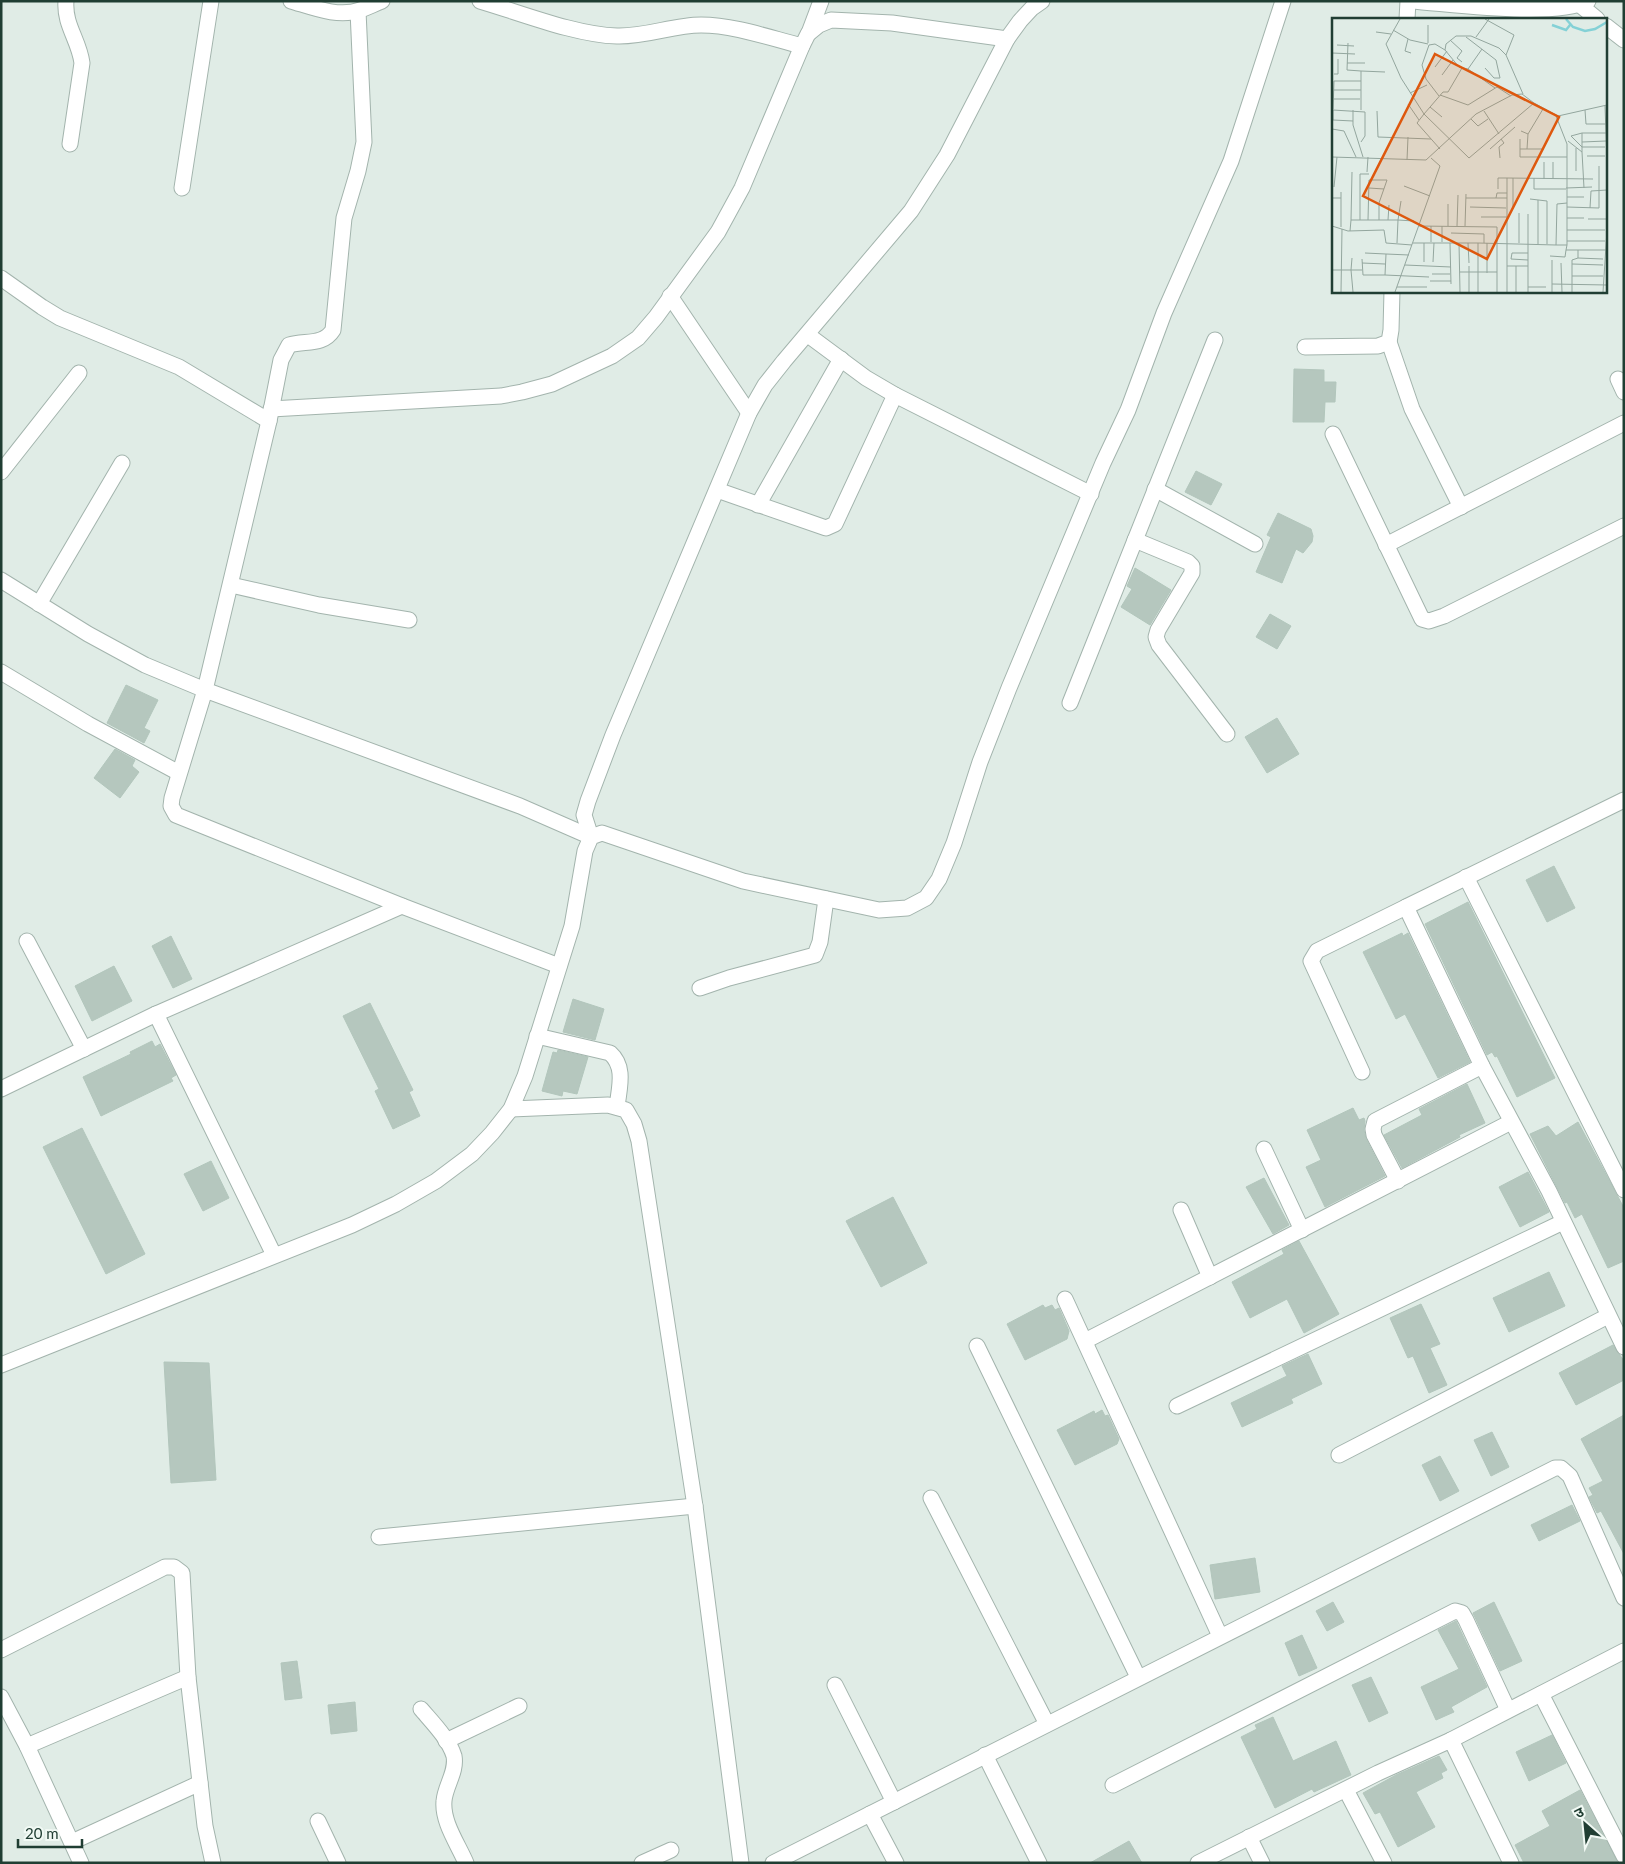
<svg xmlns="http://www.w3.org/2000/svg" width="1625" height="1864" viewBox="0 0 1625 1864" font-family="Lato,'Noto Sans Devanagari',sans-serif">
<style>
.building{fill:#b5c7be;stroke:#b2c6bc}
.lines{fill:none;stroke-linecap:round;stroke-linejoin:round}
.minor-casing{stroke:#a3b4ad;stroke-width:17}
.tertiary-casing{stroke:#a3b4ad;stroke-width:17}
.minor{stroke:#fff;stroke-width:15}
.tertiary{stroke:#fff;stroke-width:15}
.inset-river{fill:none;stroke:#84d1d6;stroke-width:2.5}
.inset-road{fill:none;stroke:#93a69e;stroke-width:1}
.view{fill:#de580e;fill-opacity:0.15;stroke:#de580e;stroke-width:2.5}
.inset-edge{fill:none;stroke:#203e33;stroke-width:2.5}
</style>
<rect width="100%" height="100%" fill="#e0ece6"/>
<g class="building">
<path d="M 1294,369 L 1324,370 L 1324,382 L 1336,382 L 1335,402 L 1325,402 L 1324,422 L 1293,422 Z"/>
<path d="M 1196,471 L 1222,484 L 1211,505 L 1185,492 Z"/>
<path d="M 1278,513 L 1311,529 L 1313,536 L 1312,542 L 1303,553 L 1296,549 L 1282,583 L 1256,572 L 1271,537 L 1267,535 Z"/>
<path d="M 1135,568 L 1171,590 L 1150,625 L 1121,607 L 1132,589 L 1127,586 Z"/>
<path d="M 1270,614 L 1291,626 L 1277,649 L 1256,637 Z"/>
<path d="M 126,685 L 158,700 L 144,728 L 150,731 L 144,743 L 107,723 Z"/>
<path d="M 1277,718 L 1299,754 L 1267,773 L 1245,737 Z"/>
<path d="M 115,749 L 135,760 L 132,766 L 139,772 L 120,798 L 94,778 Z"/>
<path d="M 1554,866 L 1575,908 L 1547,922 L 1526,880 Z"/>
<path d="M 1468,902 L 1555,1078 L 1517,1097 L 1497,1056 L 1495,1057 L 1492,1052 L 1487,1055 L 1425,924 Z"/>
<path d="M 1402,933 L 1403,936 L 1408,933 L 1470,1062 L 1438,1078 L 1405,1014 L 1396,1019 L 1363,952 Z"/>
<path d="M 171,936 L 192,979 L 173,988 L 152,946 Z"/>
<path d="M 114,966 L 132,1001 L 92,1021 L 75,986 Z"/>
<path d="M 573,999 L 604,1009 L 595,1040 L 563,1032 Z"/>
<path d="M 370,1003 L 413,1090 L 409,1092 L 420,1116 L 393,1129 L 375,1091 L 379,1089 L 343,1016 Z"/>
<path d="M 152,1041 L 155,1047 L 160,1044 L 176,1075 L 171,1078 L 173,1081 L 101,1116 L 83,1077 L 131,1054 L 130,1052 Z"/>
<path d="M 558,1050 L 588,1057 L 577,1094 L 563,1091 L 562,1096 L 542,1091 L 553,1052 L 557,1053 Z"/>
<path d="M 1467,1084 L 1485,1123 L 1459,1135 L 1460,1137 L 1402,1168 L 1384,1135 L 1422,1115 L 1419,1109 Z"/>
<path d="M 1353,1108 L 1359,1120 L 1364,1118 L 1365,1121 L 1364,1130 L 1366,1139 L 1385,1176 L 1325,1207 L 1306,1167 L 1321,1160 L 1307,1130 Z"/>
<path d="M 1578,1122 L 1624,1208 L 1624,1261 L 1608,1268 L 1582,1214 L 1575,1218 L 1567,1202 L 1565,1203 L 1530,1134 L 1548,1126 L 1556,1136 Z"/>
<path d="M 82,1128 L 145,1254 L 106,1274 L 43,1147 Z"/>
<path d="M 211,1161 L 229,1198 L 203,1211 L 184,1174 Z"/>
<path d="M 1528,1172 L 1549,1212 L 1520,1227 L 1499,1187 Z"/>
<path d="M 1264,1178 L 1289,1225 L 1273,1234 L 1246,1187 Z"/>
<path d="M 893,1197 L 927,1263 L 881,1287 L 846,1221 Z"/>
<path d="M 1299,1241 L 1339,1314 L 1304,1333 L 1287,1299 L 1250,1318 L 1232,1282 L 1284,1254 L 1282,1250 Z"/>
<path d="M 1549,1272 L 1565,1306 L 1509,1332 L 1493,1298 Z"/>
<path d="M 1421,1304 L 1440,1344 L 1430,1348 L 1447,1385 L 1429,1393 L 1413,1356 L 1408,1358 L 1390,1318 Z"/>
<path d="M 1043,1305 L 1045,1308 L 1052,1305 L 1055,1310 L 1059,1308 L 1069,1331 L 1067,1339 L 1025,1360 L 1007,1324 Z"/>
<path d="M 1613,1345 L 1624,1361 L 1624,1380 L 1576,1405 L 1559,1373 Z"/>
<path d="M 1308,1354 L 1322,1384 L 1291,1399 L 1293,1403 L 1242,1427 L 1231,1403 L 1287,1376 L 1282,1366 Z"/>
<path d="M 164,1362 L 209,1363 L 216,1480 L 171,1483 Z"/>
<path d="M 1102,1410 L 1105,1416 L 1108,1415 L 1119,1439 L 1117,1444 L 1075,1465 L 1057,1430 L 1094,1411 L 1095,1414 Z"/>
<path d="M 1624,1415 L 1624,1554 L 1601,1511 L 1597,1513 L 1589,1497 L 1593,1495 L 1589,1488 L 1603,1481 L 1581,1439 Z"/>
<path d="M 1492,1432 L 1509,1467 L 1491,1476 L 1474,1440 Z"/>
<path d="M 1440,1456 L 1459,1491 L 1440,1501 L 1422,1465 Z"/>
<path d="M 1572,1505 L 1580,1521 L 1539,1541 L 1531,1525 Z"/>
<path d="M 1255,1558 L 1260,1592 L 1215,1599 L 1210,1565 Z"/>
<path d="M 1333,1602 L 1344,1622 L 1327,1631 L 1316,1611 Z"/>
<path d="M 1494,1602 L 1522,1661 L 1500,1671 L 1473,1613 Z"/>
<path d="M 1456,1621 L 1487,1687 L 1451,1707 L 1454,1712 L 1436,1720 L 1421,1687 L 1459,1669 L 1438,1630 Z"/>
<path d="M 1302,1635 L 1317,1668 L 1299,1676 L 1285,1643 Z"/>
<path d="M 297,1661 L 302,1698 L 285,1700 L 281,1663 Z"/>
<path d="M 1371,1677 L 1388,1713 L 1369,1722 L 1352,1685 Z"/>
<path d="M 355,1702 L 357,1731 L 331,1734 L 328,1705 Z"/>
<path d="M 1273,1717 L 1293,1761 L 1336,1741 L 1351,1775 L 1314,1792 L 1312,1789 L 1275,1808 L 1241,1737 L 1257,1729 L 1255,1725 Z"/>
<path d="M 1552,1735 L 1566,1763 L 1529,1781 L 1516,1752 Z"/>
<path d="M 1439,1756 L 1447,1770 L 1441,1773 L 1443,1778 L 1416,1792 L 1435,1827 L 1398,1847 L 1380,1812 L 1375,1814 L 1363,1793 L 1396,1775 Z"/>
<path d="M 1580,1790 L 1618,1863 L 1524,1863 L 1515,1845 L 1550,1826 L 1542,1811 Z"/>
<path d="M 1129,1841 L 1142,1863 L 1090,1863 Z"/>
</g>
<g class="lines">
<g class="minor-casing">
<g id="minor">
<path d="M 66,1 C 64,25 79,40 82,63 L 70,144"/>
<path d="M 291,1 C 312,7 338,18 360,10 C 367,8 374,4 382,1"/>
<path d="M 480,1 C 521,13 576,35 617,36 C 646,37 673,25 701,25 C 734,25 770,38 802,46"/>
<path d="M 1580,5 L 1597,19"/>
<path d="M 358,11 L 364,142 L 358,171 L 344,218 L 333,330 C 323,346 305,340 289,345 L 281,360 L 269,421 L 205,690 L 520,806 L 591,837"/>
<path d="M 1407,19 L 1408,1"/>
<path d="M 1606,26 L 1624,40"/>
<path d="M 809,33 L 821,1"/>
<path d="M 182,188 L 211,1"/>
<path d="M 1,278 L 42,307 L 60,318 L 179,367 L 269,421"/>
<path d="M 670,296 L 749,413"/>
<path d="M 808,335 L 866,378 L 895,395 L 1091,494"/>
<path d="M 1389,342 L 1412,409 L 1461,507"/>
<path d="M 1305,347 L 1378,346 L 1389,342 L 1391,330 L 1392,291"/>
<path d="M 1618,379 L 1624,392"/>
<path d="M 271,409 L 501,396 L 522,392 L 552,384 L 612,356 L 638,338 L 656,317 L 718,232 L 742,188 L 802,46 L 808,34 L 819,25 L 831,20 L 892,23 L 1007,39"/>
<path d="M 1333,434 L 1422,619 L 1429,621 L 1444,616 L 1624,526"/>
<path d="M 1,472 L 79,373"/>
<path d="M 1155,489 L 1255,544"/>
<path d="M 717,490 L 826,528 L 835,524 L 895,395"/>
<path d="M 758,505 L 841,359"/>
<path d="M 1135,540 L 1188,562 L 1192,566 L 1192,573 L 1158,630 L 1156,637 L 1159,645 L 1227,734"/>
<path d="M 1386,545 L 1624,423"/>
<path d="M 1,580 L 88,634 L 145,665 L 205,690 L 172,798 L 171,806 L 176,815 L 402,906 L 559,966"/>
<path d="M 231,585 L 319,605 L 409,620"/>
<path d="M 39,604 L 122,463"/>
<path d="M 1,672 L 88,724 L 179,773"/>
<path d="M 1070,703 L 1215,340"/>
<path d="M 1624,800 L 1406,907 L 1482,1066 L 1549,1191 L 1624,1347"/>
<path d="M 591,837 L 584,815 L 588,801 L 613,735 L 749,413 L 765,385 L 784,361 L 911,211 L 947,155 L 1007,39 L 1020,21 L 1032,8 L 1042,1"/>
<path d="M 1466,877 L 1624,1190"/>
<path d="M 27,941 L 84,1049"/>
<path d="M 700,988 L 729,978 L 815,955 L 820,942 L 826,899"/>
<path d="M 156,1014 L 274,1255"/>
<path d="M 537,1036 L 610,1053 C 626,1067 619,1088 617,1107"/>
<path d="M 1362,1072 L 1311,961 L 1317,951 L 1406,907"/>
<path d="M 1,1089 L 156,1014 L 402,906"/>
<path d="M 1264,1149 L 1302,1230"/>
<path d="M 1398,1181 L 1374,1135 L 1373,1129 L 1375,1121 L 1482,1066"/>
<path d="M 1181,1210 L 1210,1277"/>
<path d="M 1065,1299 L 1220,1636"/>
<path d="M 1085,1341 L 1511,1122"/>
<path d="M 977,1346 L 1138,1677"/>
<path d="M 1177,1406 L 1563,1222"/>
<path d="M 1339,1455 L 1608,1316"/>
<path d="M 931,1498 L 1047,1724"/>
<path d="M 379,1537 L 695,1506"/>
<path d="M 1,1650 L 165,1567 L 174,1567 L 182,1573 L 188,1677 L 205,1826 L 213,1863"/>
<path d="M 835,1685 L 894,1802"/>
<path d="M 1541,1694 L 1624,1856"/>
<path d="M 1,1697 L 27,1746 L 81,1863"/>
<path d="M 421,1709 C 432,1722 449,1739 454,1756 C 457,1772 445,1786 444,1801 C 442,1822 458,1844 466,1863"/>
<path d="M 1451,1740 L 1624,1651"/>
<path d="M 446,1741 L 519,1706"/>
<path d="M 27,1746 L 188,1677"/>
<path d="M 985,1755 L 1039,1863"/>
<path d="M 1113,1785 L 1455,1611 L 1462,1613 L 1466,1620 L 1508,1710"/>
<path d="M 1346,1790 L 1384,1863"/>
<path d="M 870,1814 L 896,1863"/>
<path d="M 318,1821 L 338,1863"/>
<path d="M 1249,1837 L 1262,1863"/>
<path d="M 72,1842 L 200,1783"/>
<path d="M 642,1863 L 671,1850"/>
<path d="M 773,1863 L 1555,1468 L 1561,1468 L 1570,1476 L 1624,1598"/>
<path d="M 1198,1863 L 1378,1773 L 1451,1740 L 1511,1863"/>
</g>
</g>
<g class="tertiary-casing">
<g id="tertiary">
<path d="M 1411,1 C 1454,4 1552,18 1588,1"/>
<path d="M 511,1109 L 608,1105 L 626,1110 L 634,1124 L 639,1141 L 695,1506 L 741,1863"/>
<path d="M 1,1365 L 352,1225 L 396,1204 L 436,1181 L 472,1154 L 492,1133 L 511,1109 L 525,1076 L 572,926 L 585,851 L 591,837 L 602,833 L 743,881 L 879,910 L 907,908 L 926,898 L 939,879 L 954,843 L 980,762 L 1009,688 L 1103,463 L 1128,410 L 1164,313 L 1231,161 L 1283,1"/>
</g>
</g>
<use href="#minor" class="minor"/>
<use href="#tertiary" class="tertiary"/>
</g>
<g transform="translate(1332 18)">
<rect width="275" height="275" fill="#e0ece6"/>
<path class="inset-river" d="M 234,1 L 241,9 L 253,13 L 263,11 L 275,4M 220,7 L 234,12 L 238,7"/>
<path class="inset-road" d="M 68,1 L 54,26 L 69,60 L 92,96 L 85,105 L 108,131M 153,1 L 182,17 L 174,37M 96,7 L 96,25M 61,12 L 78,22 L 96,26M 44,14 L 59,16M 134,19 L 164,42 L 168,60 L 162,60 L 153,50M 144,19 L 157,1M 76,21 L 73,33 L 79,35M 118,22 L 130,33 L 125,40 L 130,44M 16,25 L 15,52 L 29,53M 5,27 L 22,28M 0,35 L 23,36M 15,45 L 33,45M 103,49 L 115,33M 130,50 L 116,74 L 111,74 L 92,96 L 137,140 L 202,85 L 226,98 L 275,87M 136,51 L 150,31M 2,56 L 6,56 L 6,41M 110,57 L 121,42M 163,70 L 136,51 L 127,49 L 113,32 L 114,26 L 124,18 L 139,18 L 167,30 L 174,37 L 191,76M 2,72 L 29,72M 78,75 L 95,67M 108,77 L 136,87 L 165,69 L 179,78M 107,78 L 94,61 L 90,47 L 97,27 L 103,26 L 113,32M 2,81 L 28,81M 76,86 L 87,102M 98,89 L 110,99M 1,91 L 2,63 L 29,63M 21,92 L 21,107 L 31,139M 29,92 L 29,53 L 53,54M 253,92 L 254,106 L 274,106M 45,93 L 46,119 L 99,121M 152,93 L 167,116M 224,98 L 235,126 L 235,212M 139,101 L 146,108 L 156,101M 21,103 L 1,102 L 1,92 L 33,94 L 33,118 L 29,124M 0,111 L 12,113 L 24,139M 189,113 L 196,116 L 211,91M 250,115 L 239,118 L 250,129 L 273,129M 274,115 L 275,147M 188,121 L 188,139 L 235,139M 236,123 L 250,134 L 250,115 L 274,115 L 273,88M 250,124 L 274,123M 244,130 L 244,153M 158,131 L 183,109M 188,131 L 212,131M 195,131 L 196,116M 250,134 L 252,170M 255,138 L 273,138M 0,139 L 94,142 L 144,96 L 180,77 L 190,76 L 202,85M 168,140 L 167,129 L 172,125 L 169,121M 75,142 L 76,119M 35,154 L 36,139M 202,160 L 202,171 L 234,171M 212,161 L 212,144M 221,161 L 221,144M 72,168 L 98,178M 2,169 L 5,139M 37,170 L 52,171M 234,170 L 260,169M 166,171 L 166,160 L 175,160M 9,174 L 9,209M 235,179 L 252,179M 134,180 L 175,180M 164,180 L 165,175 L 175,175M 198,181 L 215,183 L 215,226M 69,183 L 66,202 L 82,203M 116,186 L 116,208M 0,189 L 0,180 L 9,180M 138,189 L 174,190M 235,189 L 267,190 L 267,148M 181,190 L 181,160M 258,190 L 259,173 L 275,172M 187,195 L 187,225M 196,196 L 196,274M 149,199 L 175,199M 235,200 L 252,200M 256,201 L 275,201M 19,202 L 20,154M 28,202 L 28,156 L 37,156M 36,202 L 37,162 L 55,162 L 47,185 L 47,202M 56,202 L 57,187M 0,208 L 16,213 L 52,212 L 54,225 L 80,227M 87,208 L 165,209 L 165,274M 99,208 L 99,224M 125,208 L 126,177M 133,208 L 134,176M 18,213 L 19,202 L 66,202 L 65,225M 119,215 L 152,216 L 152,225M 235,223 L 273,223M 110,224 L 110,208M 81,225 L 146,225 L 146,274M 118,225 L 119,266M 127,225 L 128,274M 136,225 L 137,245M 146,225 L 224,227 L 235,227 L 234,232 L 275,232M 155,225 L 155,255M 206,226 L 206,182M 224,227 L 225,186 L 235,185M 235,227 L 235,212 L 273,212M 33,235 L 54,236M 196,235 L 180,235 L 179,241 L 196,242M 218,238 L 233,239 L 234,232M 246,240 L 271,241M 30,241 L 31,257 L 53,257 L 54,236 L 77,237M 92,244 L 92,225M 101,244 L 102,225M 30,245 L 53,246M 229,245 L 230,274M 240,246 L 271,247M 73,247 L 119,249M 175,248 L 196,248M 184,248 L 184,274M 0,252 L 19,252 L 20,240M 128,254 L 165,254M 100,256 L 118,256M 53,257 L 97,259M 240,258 L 271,258M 98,263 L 119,263M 220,266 L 275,267M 65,269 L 95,269M 196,269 L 214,269M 9,274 L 10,211M 21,274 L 19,252 L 30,252M 63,274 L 108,148 L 99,140M 137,274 L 137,248M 175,274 L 175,160 L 261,161M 220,274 L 220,242M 240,274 L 240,242 L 246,240 L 246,232M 271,274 L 275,212"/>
<path class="view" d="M 103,36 L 227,99 L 155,241 L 31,178 Z"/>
<rect width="275" height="275" class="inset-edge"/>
</g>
<rect width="1625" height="1864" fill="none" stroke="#203e33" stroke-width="5"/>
<g transform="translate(1585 1824) rotate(333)" stroke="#f1f9f4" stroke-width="4" paint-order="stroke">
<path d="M0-4L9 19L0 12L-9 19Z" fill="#203e33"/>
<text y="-8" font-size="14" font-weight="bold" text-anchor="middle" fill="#203e33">उ</text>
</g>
<path d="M18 1839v8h64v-8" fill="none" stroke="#203e33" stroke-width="2.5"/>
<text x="25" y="1839" font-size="15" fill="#203e33" stroke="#f1f9f4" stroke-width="4" paint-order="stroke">20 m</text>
</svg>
